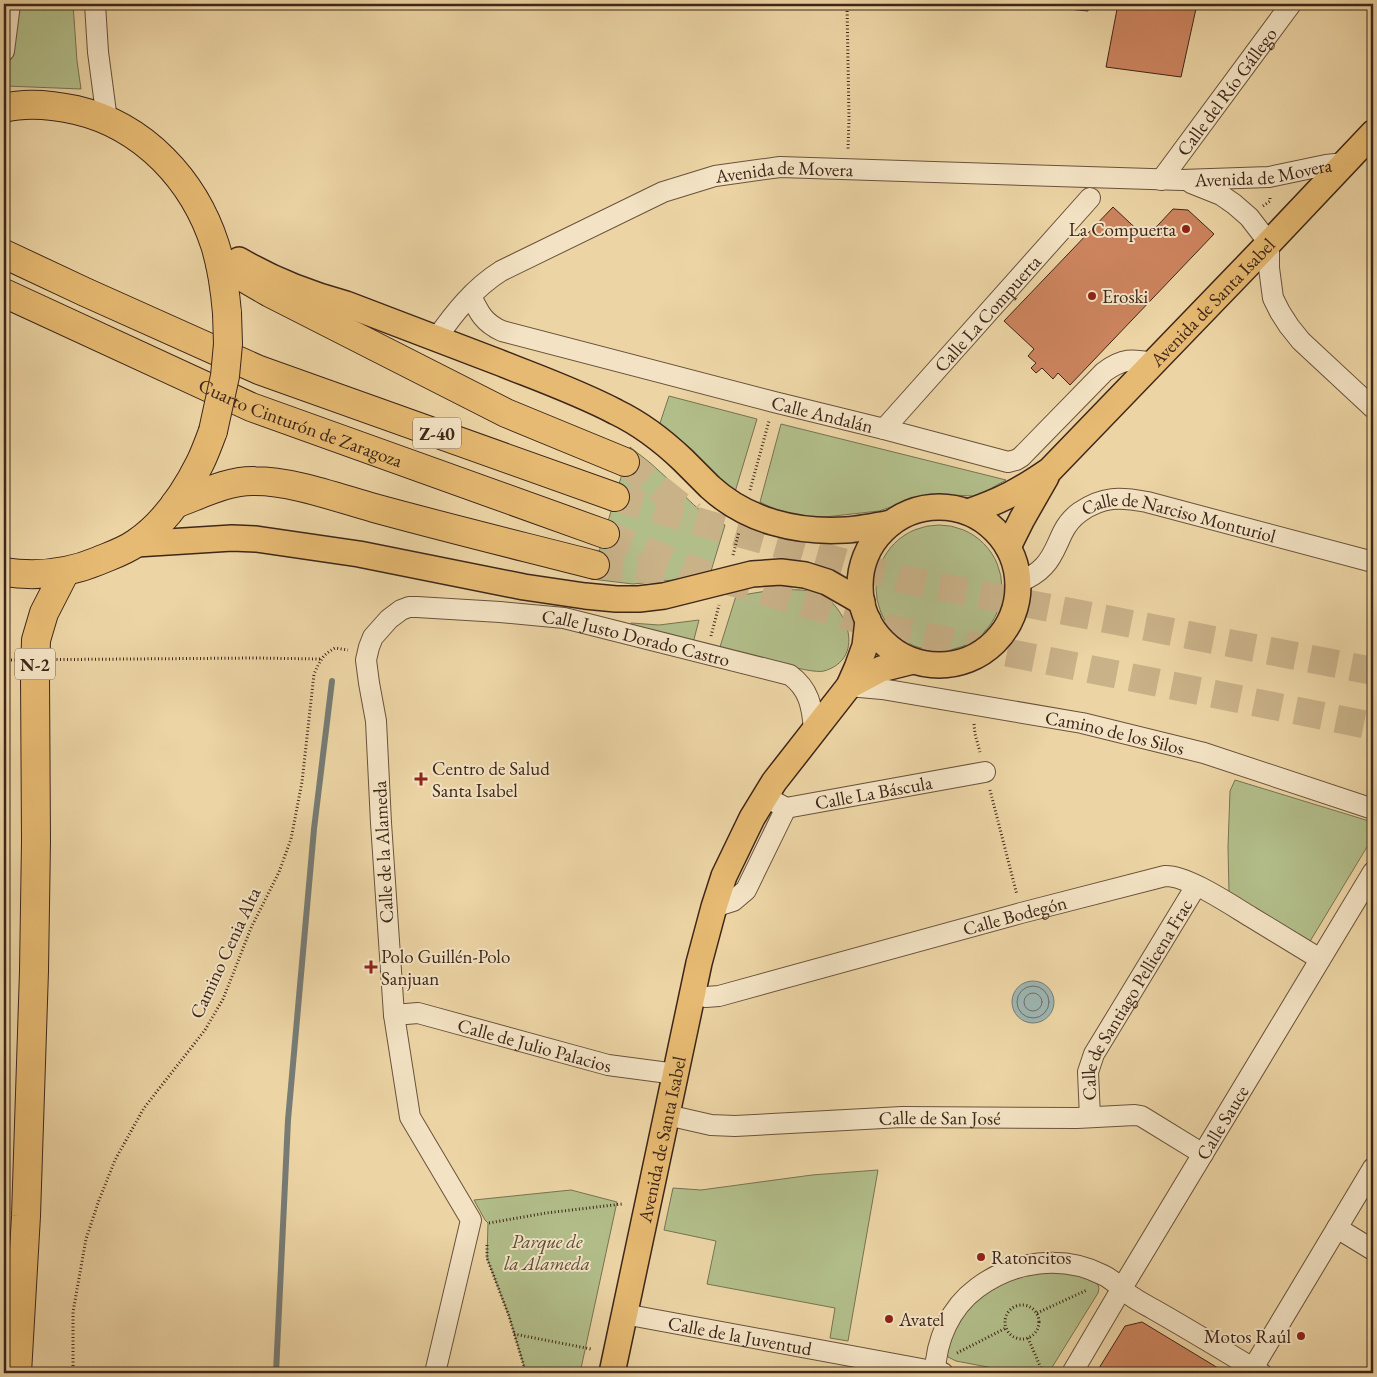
<svg xmlns="http://www.w3.org/2000/svg" width="1377" height="1377" viewBox="0 0 1377 1377" font-family="'EB Garamond',serif">
<style>
.green{fill:#b2be8a;stroke:#787252}
.water{fill:#9db5b2;stroke:#777c75}
.lines{fill:none;stroke-linecap:round;stroke-linejoin:round}
.shore{stroke:#6e6e66;stroke-width:1}
.stream{stroke:#777c75;stroke-width:6}
.building{fill:#cc845e;stroke:#3e2619}
.highway-tunnel{stroke:#c9b188;stroke-width:28;stroke-dasharray:28 14;stroke-linecap:butt}
.minor-casing{stroke:#6a523c;stroke-width:22}
.major-casing{stroke:#3e2619;stroke-width:28}
.highway-casing{stroke:#3e2619;stroke-width:30}
.path{stroke:#3e2619;stroke-width:3;stroke-dasharray:1 2.5;stroke-linecap:butt}
.minor{stroke:#f3e3c4;stroke-width:20}
.major{stroke:#e6ba72;stroke-width:25}
.highway{stroke:#e6ba72;stroke-width:28}
.highway-bridge-casing{stroke:#3e2619;stroke-width:30;stroke-linecap:butt}
.path-bridge{stroke:#3e2619;stroke-width:3;stroke-dasharray:1 2.5;stroke-linecap:butt}
.highway-bridge{stroke:#e6ba72;stroke-width:28}
.poi-dot{fill:#8f2418;stroke:#f3e3c4;stroke-width:2}
.labels{text-anchor:middle;dominant-baseline:central;stroke-width:4;stroke-linejoin:round;paint-order:stroke}
.shield{fill:#f3e3c4;stroke:#745f4c;stroke-width:1}
.shield-label{font-size:18px;font-weight:bold;fill:#3e2619}
.street-label{font-size:19px;fill:#3e2619;stroke:#f3e3c4}
.poi-label{font-size:19px;fill:#3e2619;stroke:#f3e3c4;text-anchor:start}
.park-label{font-size:19px;font-style:italic;fill:#5b4c35;stroke:#f3e3c4}
</style>
<rect width="100%" height="100%" fill="#ecd4a4"/>
<filter id="stains"><feTurbulence type="fractalNoise" baseFrequency=".004" numOctaves="4"/><feColorMatrix values="0 0 0 0 .2 0 0 0 0 .09 0 0 0 0 .02 0 0 0 .5 -.17"/></filter>
<radialGradient id="worn" r=".72"><stop offset=".6" stop-color="#630" stop-opacity="0"/><stop offset="1" stop-color="#630" stop-opacity=".3"/></radialGradient>
<g class="green">
<path d="M 18,4 L 73,4 L 77,61 L 81,89 L 6,86 Z"/>
<path d="M 669,396 L 757,419 L 735,492 L 728,489 L 692,450 L 659,426 Z"/>
<path d="M 781,424 L 1006,480 L 990,489 L 973,496 L 953,495 L 914,499 L 879,511 L 816,518 L 786,515 L 760,502 Z"/>
<path d="M 630,447 C 640,455 650,462 658,470 C 679,488 699,516 725,525 L 711,571 L 673,580 L 633,584 L 591,579 Z"/>
<circle cx="939" cy="588" r="63"/>
<path d="M 779,589 C 790,590 811,589 821,594 C 849,610 865,659 824,671 C 811,675 738,652 720,647 L 736,596 Z"/>
<path d="M 699,620 L 693,643 L 631,626 L 631,623 L 659,625 Z"/>
<path d="M 1235,780 L 1369,821 L 1373,837 L 1309,943 L 1229,893 L 1228,847 L 1230,791 Z"/>
<path d="M 878,1170 L 848,1341 L 830,1338 L 835,1308 L 707,1284 L 716,1241 L 664,1230 L 673,1188 L 701,1190 L 812,1175 Z"/>
<path d="M 571,1190 L 617,1202 L 580,1373 L 526,1373 L 509,1316 L 487,1258 L 488,1223 L 485,1220 L 474,1200 Z"/>
<path d="M 1064,1272 L 1086,1277 L 1097,1283 L 1099,1288 L 1098,1293 L 1051,1369 L 1048,1373 L 1019,1373 L 956,1361 L 948,1357 C 945,1348 951,1336 956,1328 C 972,1299 997,1282 1029,1274 C 1040,1271 1053,1272 1064,1272 Z"/>
</g>
<circle class="water" cx="1033" cy="1002" r="21"/>
<g class="lines">
<g class="shore">
<circle cx="1033" cy="1002" r="16"/>
<circle cx="1033" cy="1002" r="9"/>
</g>
<path class="stream" d="M 276,1373 L 288,1120 L 314,829 L 332,681"/>
</g>
<g class="building">
<path d="M 1049,4 L 1090,4 L 1088,11 L 1049,7 Z"/>
<path d="M 1118,4 L 1197,4 L 1181,77 L 1106,67 Z"/>
<path d="M 1113,207 L 1146,238 L 1173,209 L 1188,210 L 1214,234 L 1070,385 L 1058,373 L 1053,379 L 1042,368 L 1036,373 L 1031,368 L 1036,363 L 1028,356 L 1034,349 L 1004,321 Z"/>
<path d="M 1142,1322 L 1218,1368 L 1219,1373 L 1096,1373 L 1125,1326 Z"/>
</g>
<g class="lines">
<g class="highway-tunnel">
<path d="M 625,462 L 692,515"/>
<path d="M 615,497 L 703,523 L 906,580 L 1373,671"/>
<path d="M 605,534 L 701,573 L 895,630 L 1373,726"/>
<path d="M 595,565 L 674,571"/>
</g>
<g class="minor-casing">
<g id="minor">
<path d="M 95,4 L 98,52 L 107,120"/>
<path d="M 4,51 L 10,4"/>
<path id="s1" d="M 1161,180 L 1291,4"/>
<path d="M 1191,183 L 1221,195 L 1234,204 L 1249,217 L 1269,243 L 1269,268 L 1273,298 L 1280,312 L 1289,326 L 1301,341 L 1373,408"/>
<path id="s2" d="M 471,296 C 479,313 484,323 502,331 L 774,402 L 884,429 L 1008,462 L 1016,460 L 1021,457 L 1104,372 C 1123,358 1132,359 1154,363"/>
<path id="s3" d="M 436,339 C 454,313 474,288 501,271 L 663,192 L 715,176 L 780,167 L 1182,180 L 1269,177 L 1326,165 L 1345,163"/>
<path id="s4" d="M 884,429 L 1090,198"/>
<path id="s5" d="M 1018,583 C 1027,579 1037,574 1044,566 C 1053,557 1057,544 1063,532 C 1067,524 1073,517 1080,512 C 1103,496 1120,497 1147,502 L 1373,562"/>
<path id="s6" d="M 849,686 L 882,689 L 1082,723 L 1204,753 L 1373,809"/>
<path id="s7" d="M 764,796 L 786,808 L 985,772"/>
<path d="M 714,907 L 733,901 L 746,890 L 786,808"/>
<path id="s8" d="M 692,994 L 706,997 L 719,996 L 1021,913 L 1165,876 C 1187,875 1231,905 1251,917 C 1274,931 1297,945 1320,959"/>
<path id="s9" d="M 394,1015 L 418,1013 L 608,1065 L 676,1074"/>
<path id="s10" d="M 667,1115 L 711,1125 L 735,1126 L 902,1117 L 1077,1118 L 1135,1115 L 1141,1116 L 1146,1119 L 1203,1154"/>
<path id="s11" d="M 1090,1117 L 1088,1072 L 1094,1054 L 1196,886"/>
<path d="M 1337,1228 L 1373,1250"/>
<path id="s12" d="M 624,1314 L 943,1373"/>
<path id="s13" d="M 435,1373 L 471,1220 L 410,1117 L 394,1015 L 381,823 L 376,721 L 369,683 L 366,660 L 369,647 L 373,637 L 389,619 L 401,610 L 409,607 L 417,607 L 500,612 L 564,618 L 790,675 C 809,689 812,706 814,729"/>
<path d="M 935,1373 C 936,1340 950,1308 977,1288 C 1013,1261 1063,1254 1103,1275 C 1114,1280 1121,1289 1131,1296 C 1138,1301 1146,1305 1153,1309 C 1190,1330 1226,1352 1261,1373"/>
<path id="s14" d="M 1072,1373 L 1122,1288 L 1373,872"/>
<path d="M 1250,1373 L 1373,1168"/>
</g>
</g>
<g class="major-casing">
<g id="major">
<path d="M 239,260 C 273,280 309,294 346,304 C 397,323 447,343 498,362 C 538,378 578,392 616,412 C 641,424 663,441 683,460 C 692,469 701,478 710,487 C 747,521 797,533 846,530 C 861,529 876,526 891,523"/>
<circle cx="939" cy="586" r="79"/>
<path id="s15" d="M 968,512 C 1001,501 1021,490 1050,470 L 1269,243 L 1373,133"/>
<path d="M 136,544 L 232,538 L 256,539 L 359,554 L 524,587 L 585,596 L 616,599 L 639,599 L 664,596 L 752,574 L 781,572 L 805,575 L 827,582 L 862,602"/>
<path d="M 1008,547 L 1022,519 L 1046,477"/>
<path d="M 849,686 L 881,669 L 913,661"/>
<path id="s16" d="M 612,1373 L 699,963 L 714,907 L 724,876 L 752,818 L 774,782 L 849,686 L 857,668 L 865,646 L 868,620"/>
</g>
</g>
<g class="highway-casing">
<g id="highway">
<path d="M 4,108 C 27,102 53,105 76,110 C 144,126 194,180 215,245 C 222,267 225,290 227,313"/>
<path d="M 4,254 L 85,292 L 259,370 L 615,497"/>
<path d="M 220,264 L 270,293 L 506,413 L 625,462"/>
<path id="s17" d="M 4,293 L 251,407 L 605,534"/>
<path d="M 175,504 C 200,495 228,480 255,481 C 292,481 338,498 374,508 C 447,528 521,546 595,565"/>
<path d="M 4,572 C 37,577 67,574 98,561 C 110,556 125,551 136,543 C 164,524 185,493 200,463 C 205,453 209,442 213,431"/>
<path d="M 17,1373 L 26,1216 L 34,971 L 36,841 L 35,677 L 36,640 L 44,613 L 65,572"/>
</g>
</g>
<g class="path">
<path d="M 847,4 L 849,119 L 848,149"/>
<path d="M 1263,206 L 1270,201 L 1270,196"/>
<path d="M 750,490 L 769,421"/>
<path d="M 733,555 L 739,532"/>
<path d="M 711,636 L 719,605"/>
<path d="M 256,658 L 320,659"/>
<path d="M 974,724 L 975,734 L 980,752"/>
<path d="M 990,790 L 1017,895"/>
<path d="M 489,1223 L 546,1213 L 622,1204"/>
<path d="M 487,1245 L 487,1258 L 509,1316 L 526,1373"/>
<circle cx="1022" cy="1322" r="17"/>
<path d="M 1037,1313 L 1087,1290"/>
<path d="M 514,1334 L 591,1349"/>
<path d="M 1028,1338 L 1043,1373"/>
<path d="M 957,1353 L 1006,1328"/>
<path d="M 73,1373 L 73,1312 L 86,1239 L 99,1200 L 115,1160 L 144,1108 L 205,1030 L 223,999 L 251,928 L 279,872 L 291,839 L 302,782 L 314,674 C 320,661 322,655 335,648 L 348,650"/>
</g>
<use href="#minor" class="minor"/>
<use href="#major" class="major"/>
<use href="#highway" class="highway"/>
<g class="highway-bridge-casing">
<path id="highway-bridge" d="M 213,431 L 225,376 L 228,344 L 227,313"/>
</g>
<path class="path-bridge" d="M 4,660 L 256,658"/>
<use href="#highway-bridge" class="highway-bridge"/>
</g>
<g class="poi-dot">
<circle cx="1186" cy="229" r="5"/>
<circle cx="1092" cy="296" r="5"/>
<path d="M418.5 771.5h5v5h5v5h-5v5h-5v-5h-5v-5h5z"/>
<path d="M368.5 959.5h5v5h5v5h-5v5h-5v-5h-5v-5h5z"/>
<circle cx="981" cy="1257" r="5"/>
<circle cx="889" cy="1319" r="5"/>
<circle cx="1301" cy="1336" r="5"/>
</g>
<g class="labels">
<g class="shield">
<rect x="413" y="417.5" width="48" height="31" rx="4"/>
<rect x="15" y="648.5" width="40" height="31" rx="4"/>
</g>
<g class="shield-label">
<text x="437" y="433">Z-40</text>
<text x="35" y="664">N-2</text>
</g>
<g class="street-label">
<text stroke="none"><textPath href="#s1" startOffset="110">Calle del Río Gállego</textPath></text>
<text stroke="none"><textPath href="#s3" startOffset="879">Avenida de Movera</textPath></text>
<text stroke="none"><textPath href="#s3" startOffset="399">Avenida de Movera</textPath></text>
<text stroke="none"><textPath href="#s15" startOffset="326">Avenida de Santa Isabel</textPath></text>
<text stroke="none"><textPath href="#s4" startOffset="155">Calle La Compuerta</textPath></text>
<text stroke="none"><textPath href="#s2" startOffset="379">Calle Andalán</textPath></text>
<text stroke="none"><textPath href="#s17" startOffset="324">Cuarto Cinturón de Zaragoza</textPath></text>
<text stroke="none"><textPath href="#s5" startOffset="200">Calle de Narciso Monturiol</textPath></text>
<text stroke="none"><textPath href="#s13" startOffset="1038">Calle Justo Dorado Castro</textPath></text>
<text stroke="none"><textPath href="#s6" startOffset="270">Camino de los Silos</textPath></text>
<text stroke="none"><textPath href="#s7" startOffset="114">Calle La Báscula</textPath></text>
<text transform="translate(383 852) rotate(-93)">Calle de la Alameda</text>
<text stroke="none"><textPath href="#s8" startOffset="334">Calle Bodegón</textPath></text>
<text transform="translate(225 953) rotate(-65)">Camino Cenia Alta</text>
<text stroke="none"><textPath href="#s11" startOffset="130">Calle de Santiago Pellicena Frac</textPath></text>
<text stroke="none"><textPath href="#s9" startOffset="145">Calle de Julio Palacios</textPath></text>
<text stroke="none"><textPath href="#s10" startOffset="274">Calle de San José</textPath></text>
<text stroke="none"><textPath href="#s14" startOffset="292">Calle Sauce</textPath></text>
<text stroke="none"><textPath href="#s16" startOffset="239">Avenida de Santa Isabel</textPath></text>
<text stroke="none"><textPath href="#s12" startOffset="118">Calle de la Juventud</textPath></text>
</g>
<g class="poi-label">
<text x="1176" y="229" text-anchor="end">La Compuerta</text>
<text x="1102" y="296">Eroski</text>
<text x="432" y="768">Centro de Salud<tspan x="432" dy="22">Santa Isabel</tspan></text>
<text x="381" y="956">Polo Guillén-Polo<tspan x="381" dy="22">Sanjuan</tspan></text>
<text x="991" y="1257">Ratoncitos</text>
<text x="899" y="1319">Avatel</text>
<text x="1291" y="1336" text-anchor="end">Motos Raúl</text>
</g>
<g class="park-label">
<text x="547" y="1241">Parque de<tspan x="547" dy="22">la Alameda</tspan></text>
</g>
</g>
<rect width="1377" height="1377" fill="none" stroke="#ecd4a4" stroke-width="20"/>
<rect x="5" y="5" width="1367" height="1367" fill="none" stroke="#3e2619" stroke-width="2.5"/>
<rect x="10" y="10" width="1357" height="1357" fill="none" stroke="#3e2619"/>
<rect width="100%" height="100%" filter="url(#stains)"/>
<rect width="100%" height="100%" fill="url(#worn)"/>
</svg>
